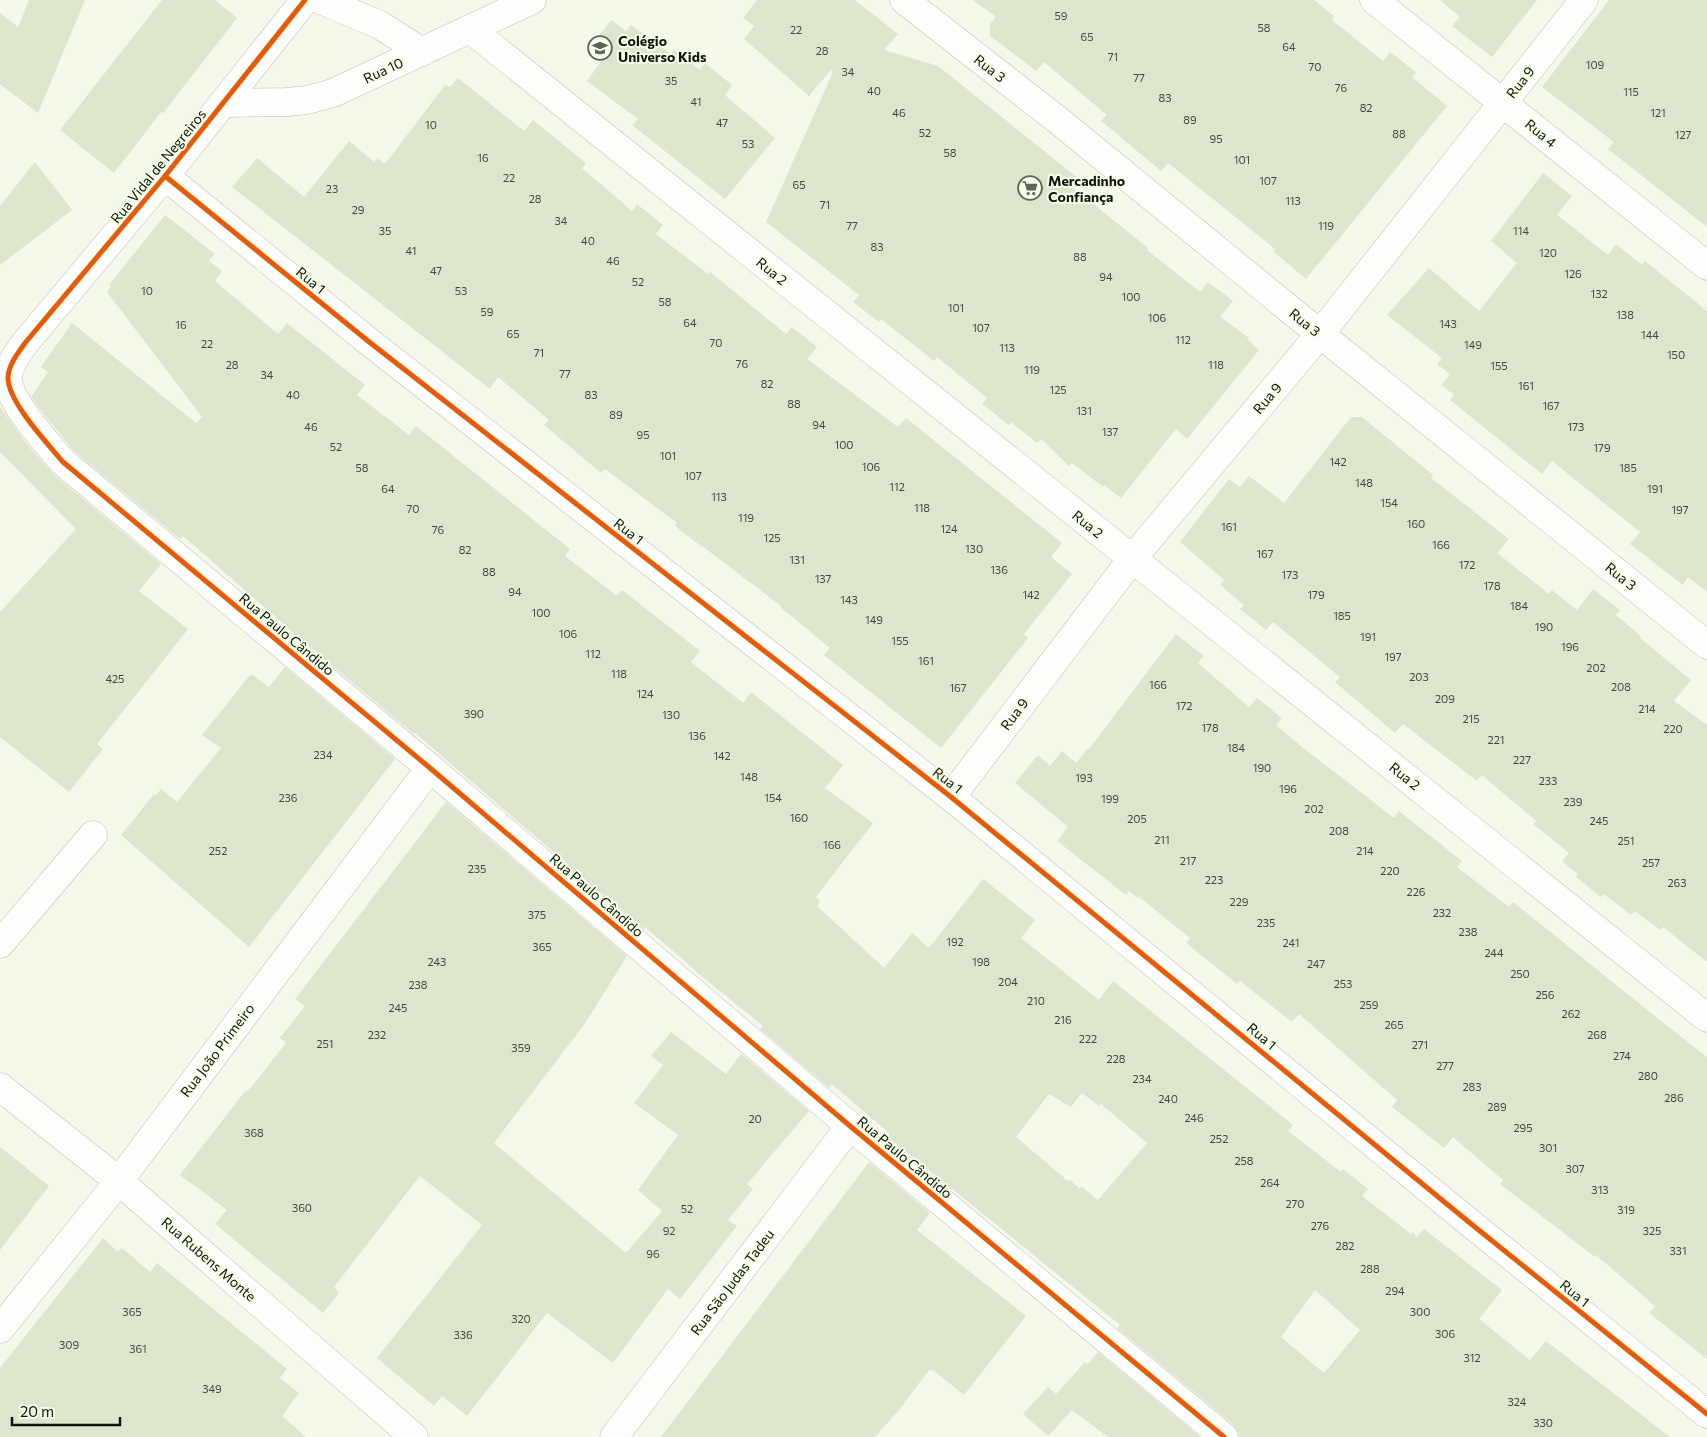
<svg xmlns="http://www.w3.org/2000/svg" width="1707" height="1437" viewBox="0 0 1707 1437" font-family="Commissioner,sans-serif">
<style>
.building{fill:#dde5cd;fill-rule:evenodd}
.lines{fill:none;stroke-linecap:round;stroke-linejoin:round}
.minor-casing{stroke:#bbbfb5;stroke-width:29}
.minor{stroke:#fdfefc;stroke-width:28}
.cycleway-casing{stroke:#f5fee7;stroke-width:8}
.cycleway{stroke:#e8590c;stroke-width:5}
.labels{text-anchor:middle;dominant-baseline:central;stroke-width:4;stroke-linejoin:round;paint-order:stroke}
.number-label{font-size:11px;fill:#44483c}
.poi-label{font-size:14px;font-weight:bold;fill:#11130c;stroke:#f5fee7;text-anchor:start}
.street-label{font-size:14px;fill:#11130c;stroke:#f5fee7}
</style>
<rect width="100%" height="100%" fill="#f4f9ec"/>
<g class="building">
<path d="M 29,0 L 85,0 L 38,113 L 0,84 L 0,13 L 18,27 Z"/>
<path d="M 162,0 L 215,0 L 237,18 L 163,113 L 161,112 L 114,173 L 60,130 Z"/>
<path d="M 757,0 L 855,0 L 898,34 L 884,50 L 938,66 L 1079,179 L 1071,186 L 1148,248 L 1147,250 L 1200,292 L 1208,282 L 1233,301 L 1220,317 L 1249,338 L 1248,340 L 1259,350 L 1187,439 L 1176,429 L 1121,498 L 1104,485 L 1103,487 L 1072,463 L 1069,466 L 1041,439 L 1037,443 L 1011,422 L 1009,425 L 982,404 L 987,398 L 937,357 L 934,361 L 881,319 L 879,322 L 853,302 L 859,295 L 766,222 L 833,72 L 831,70 L 809,96 L 744,39 L 754,26 L 743,18 Z"/>
<path d="M 973,0 L 1314,0 L 1334,16 L 1332,20 L 1383,61 L 1390,52 L 1416,72 L 1412,77 L 1447,106 L 1306,279 L 1274,252 L 1275,249 L 1168,163 L 1161,171 L 1120,137 L 1120,136 L 1101,121 L 1107,115 L 1044,62 L 1036,71 L 990,36 L 990,24 L 996,17 Z"/>
<path d="M 1440,0 L 1537,0 L 1492,57 L 1452,26 L 1460,17 Z"/>
<path d="M 1609,0 L 1707,0 L 1707,227 L 1608,149 L 1614,142 L 1542,87 Z"/>
<path d="M 611,20 L 626,31 L 631,25 L 671,54 L 674,50 L 700,70 L 705,63 L 732,85 L 725,95 L 775,138 L 725,199 L 632,125 L 638,119 L 587,81 L 602,60 L 588,50 Z"/>
<path d="M 458,78 L 524,131 L 533,120 L 586,163 L 582,168 L 632,211 L 637,204 L 663,225 L 656,234 L 708,274 L 710,272 L 786,334 L 792,327 L 817,347 L 807,359 L 898,427 L 906,418 L 1062,543 L 1051,557 L 1072,574 L 1024,634 L 1028,638 L 941,748 L 824,655 L 830,648 L 780,607 L 781,606 L 702,546 L 702,547 L 675,526 L 677,523 L 605,469 L 601,473 L 544,425 L 549,420 L 498,377 L 490,389 L 232,187 L 257,158 L 304,197 L 349,141 L 374,162 L 377,158 L 385,164 L 445,85 L 450,87 Z"/>
<path d="M 35,162 L 72,210 L 0,265 L 0,206 Z"/>
<path d="M 1543,173 L 1572,196 L 1557,215 L 1608,255 L 1616,244 L 1642,265 L 1645,261 L 1707,311 L 1707,592 L 1688,577 L 1683,585 L 1630,544 L 1640,532 L 1552,461 L 1542,474 L 1450,400 L 1454,395 L 1441,385 L 1450,374 L 1437,364 L 1442,358 L 1387,315 L 1429,268 L 1479,311 L 1517,263 L 1491,241 Z"/>
<path d="M 165,215 L 215,254 L 209,261 L 222,271 L 215,281 L 278,334 L 287,323 L 365,385 L 357,395 L 409,435 L 416,426 L 570,549 L 565,556 L 617,596 L 622,590 L 700,651 L 691,662 L 743,703 L 751,692 L 843,765 L 825,788 L 873,823 L 816,897 L 820,901 L 817,906 L 884,968 L 912,933 L 929,948 L 983,879 L 1035,920 L 1021,938 L 1099,1000 L 1113,981 L 1293,1125 L 1288,1131 L 1341,1172 L 1343,1169 L 1368,1189 L 1362,1196 L 1411,1234 L 1412,1232 L 1417,1237 L 1424,1229 L 1502,1290 L 1479,1319 L 1530,1360 L 1546,1341 L 1670,1437 L 1239,1437 L 1238,1431 L 1234,1425 L 1117,1328 L 1120,1325 L 888,1137 L 890,1134 L 832,1084 L 829,1088 L 760,1029 L 763,1026 L 694,970 L 694,969 L 645,927 L 644,930 L 415,733 L 414,734 L 305,643 L 183,536 L 180,539 L 74,451 L 42,412 L 31,397 L 48,372 L 41,367 L 72,323 L 196,423 L 202,417 L 107,292 L 111,287 L 109,285 ZM 1082,1093 L 1099,1106 L 1101,1104 L 1147,1143 L 1098,1200 L 1081,1186 L 1080,1189 L 1070,1180 L 1068,1181 L 1016,1137 L 1049,1094 L 1071,1107 ZM 1315,1290 L 1360,1330 L 1324,1373 L 1281,1337 Z"/>
<path d="M 0,407 L 26,443 L 53,474 L 161,564 L 139,591 L 188,629 L 97,744 L 103,749 L 69,792 L 0,737 L 0,612 L 76,529 L 0,452 Z"/>
<path d="M 1351,417 L 1362,417 L 1433,475 L 1431,478 L 1509,539 L 1497,553 L 1549,594 L 1552,590 L 1577,610 L 1593,589 L 1620,610 L 1616,615 L 1641,636 L 1639,637 L 1691,680 L 1674,701 L 1707,725 L 1707,962 L 1663,927 L 1660,930 L 1635,911 L 1631,915 L 1604,894 L 1601,897 L 1576,877 L 1578,874 L 1562,861 L 1569,853 L 1533,824 L 1536,821 L 1482,775 L 1477,781 L 1403,724 L 1395,733 L 1335,682 L 1340,677 L 1273,622 L 1266,630 L 1240,609 L 1244,605 L 1220,585 L 1224,580 L 1180,542 L 1229,479 L 1240,487 L 1249,476 L 1284,503 Z"/>
<path d="M 1176,634 L 1204,656 L 1198,663 L 1249,707 L 1257,698 L 1282,718 L 1276,725 L 1302,747 L 1394,818 L 1399,811 L 1462,861 L 1457,867 L 1509,907 L 1513,902 L 1656,1017 L 1707,1057 L 1707,1359 L 1649,1313 L 1655,1306 L 1596,1255 L 1595,1257 L 1500,1184 L 1503,1180 L 1453,1137 L 1444,1148 L 1392,1107 L 1397,1100 L 1299,1014 L 1292,1022 L 1240,981 L 1237,984 L 1186,943 L 1190,938 L 1138,896 L 1137,898 L 1129,891 L 1126,895 L 1057,841 L 1068,827 L 1015,783 L 1038,755 L 1050,766 L 1062,751 L 1076,763 L 1088,748 L 1089,749 Z"/>
<path d="M 285,667 L 395,759 L 249,947 L 121,835 L 154,794 L 156,795 L 161,789 L 177,802 L 221,748 L 202,735 L 251,674 L 269,687 Z"/>
<path d="M 446,802 L 627,956 L 586,1022 L 494,1143 L 626,1253 L 662,1211 L 638,1190 L 678,1135 L 634,1103 L 663,1065 L 651,1056 L 671,1032 L 726,1074 L 741,1054 L 809,1111 L 747,1184 L 753,1189 L 728,1220 L 737,1226 L 680,1299 L 668,1289 L 613,1363 L 547,1313 L 467,1416 L 442,1396 L 434,1406 L 377,1358 L 482,1225 L 420,1176 L 334,1287 L 339,1293 L 323,1313 L 215,1224 L 227,1210 L 180,1175 L 246,1090 L 248,1091 L 286,1043 L 280,1038 L 305,1006 L 295,999 Z"/>
<path d="M 0,1147 L 49,1186 L 0,1250 Z"/>
<path d="M 869,1162 L 930,1213 L 917,1230 L 1026,1316 L 964,1395 L 933,1370 L 931,1371 L 929,1370 L 899,1410 L 875,1437 L 661,1437 Z"/>
<path d="M 103,1238 L 118,1252 L 122,1248 L 150,1272 L 157,1263 L 287,1369 L 280,1378 L 299,1393 L 282,1416 L 306,1437 L 0,1437 L 0,1368 Z"/>
<path d="M 1098,1352 L 1200,1437 L 1108,1437 L 1072,1410 L 1048,1436 L 1023,1414 L 1048,1387 L 1056,1394 L 1085,1362 L 1088,1364 Z"/>
</g>
<g class="lines">
<g class="minor-casing">
<g id="minor">
<path d="M 305,0 L 165,176 L 25,343 C 18,353 9,364 8,377 C 7,401 48,444 63,462 L 430,768 L 850,1126 L 1224,1437"/>
<path d="M 321,0 L 380,25 L 422,52"/>
<path d="M 904,0 L 1059,121 L 1320,334 L 1707,645"/>
<path d="M 1374,0 L 1707,266"/>
<path d="M 470,29 L 1707,1018"/>
<path d="M 224,103 L 287,102 L 307,100 L 333,93 L 532,0"/>
<path d="M 165,176 L 368,341 L 951,797 L 1470,1223 L 1707,1414"/>
<path d="M 951,797 L 1132,559 L 1320,334 L 1584,0"/>
<path d="M 0,944 L 93,835"/>
<path d="M 0,1087 L 119,1181 L 414,1437"/>
<path d="M 0,1329 L 119,1181 L 430,768"/>
<path d="M 614,1437 L 850,1126"/>
</g>
</g>
<use href="#minor" class="minor"/>
<g class="cycleway-casing">
<g id="cycleway">
<path d="M 305,0 L 165,176 L 25,343 C 18,353 9,364 8,377 C 7,401 48,444 63,462 L 430,768 L 850,1126 L 1224,1437"/>
<path d="M 165,176 L 368,341 L 951,797 L 1470,1223 L 1707,1414"/>
</g>
</g>
<use href="#cycleway" class="cycleway"/>
</g>
<defs>
<g id="school-ring" transform="scale(1.25)"><circle r="9.5" fill="#f5fee7" stroke="#60645a" stroke-width="1.5"/><path d="M0-5L7-2L0 1L-7-2ZM-4 1L0 2.5L4 1V4Q0 6-4 4Z" fill="#60645a"/></g>
<g id="supermarket-ring" transform="scale(1.25)"><circle r="9.5" fill="#f5fee7" stroke="#60645a" stroke-width="1.5"/><path d="M-6-5.5h2.5l.6 2H6L4.5 2H-2.5L-4.4-4H-6ZM-1.5 3.2a1.3 1.3 0 1 0 .1 0ZM3 3.2a1.3 1.3 0 1 0 .1 0Z" fill="#60645a"/></g>
</defs>
<g fill-rule="evenodd">
<use href="#school-ring" x="600" y="48"/>
<use href="#supermarket-ring" x="1030" y="188"/>
</g>
<g class="labels">
<g class="number-label">
<text x="1061" y="15">59</text>
<text x="1264" y="27">58</text>
<text x="796" y="29">22</text>
<text x="1087" y="36">65</text>
<text x="1289" y="46">64</text>
<text x="822" y="50">28</text>
<text x="1113" y="56">71</text>
<text x="1595" y="64">109</text>
<text x="1315" y="66">70</text>
<text x="848" y="71">34</text>
<text x="1139" y="77">77</text>
<text x="671" y="80">35</text>
<text x="1341" y="87">76</text>
<text x="874" y="90">40</text>
<text x="1631" y="91">115</text>
<text x="1165" y="97">83</text>
<text x="696" y="101">41</text>
<text x="1366" y="107">82</text>
<text x="899" y="112">46</text>
<text x="1658" y="112">121</text>
<text x="1190" y="119">89</text>
<text x="722" y="122">47</text>
<text x="431" y="124">10</text>
<text x="925" y="132">52</text>
<text x="1399" y="133">88</text>
<text x="1683" y="134">127</text>
<text x="1216" y="138">95</text>
<text x="748" y="143">53</text>
<text x="950" y="152">58</text>
<text x="483" y="157">16</text>
<text x="1242" y="159">101</text>
<text x="509" y="177">22</text>
<text x="1268" y="180">107</text>
<text x="799" y="184">65</text>
<text x="332" y="188">23</text>
<text x="535" y="198">28</text>
<text x="1293" y="200">113</text>
<text x="825" y="204">71</text>
<text x="358" y="209">29</text>
<text x="561" y="220">34</text>
<text x="852" y="225">77</text>
<text x="1326" y="225">119</text>
<text x="385" y="230">35</text>
<text x="1521" y="230">114</text>
<text x="588" y="240">40</text>
<text x="877" y="246">83</text>
<text x="411" y="250">41</text>
<text x="1548" y="252">120</text>
<text x="1080" y="256">88</text>
<text x="613" y="260">46</text>
<text x="436" y="270">47</text>
<text x="1573" y="273">126</text>
<text x="1106" y="276">94</text>
<text x="638" y="281">52</text>
<text x="147" y="290">10</text>
<text x="461" y="290">53</text>
<text x="1599" y="293">132</text>
<text x="1131" y="296">100</text>
<text x="665" y="301">58</text>
<text x="956" y="307">101</text>
<text x="487" y="311">59</text>
<text x="1625" y="314">138</text>
<text x="1157" y="317">106</text>
<text x="690" y="322">64</text>
<text x="1448" y="323">143</text>
<text x="181" y="324">16</text>
<text x="981" y="327">107</text>
<text x="513" y="333">65</text>
<text x="1650" y="334">144</text>
<text x="1183" y="339">112</text>
<text x="716" y="342">70</text>
<text x="207" y="343">22</text>
<text x="1473" y="344">149</text>
<text x="1007" y="347">113</text>
<text x="539" y="352">71</text>
<text x="1676" y="354">150</text>
<text x="742" y="363">76</text>
<text x="232" y="364">28</text>
<text x="1216" y="364">118</text>
<text x="1499" y="365">155</text>
<text x="1032" y="369">119</text>
<text x="565" y="373">77</text>
<text x="267" y="374">34</text>
<text x="767" y="383">82</text>
<text x="1526" y="385">161</text>
<text x="1058" y="389">125</text>
<text x="293" y="394">40</text>
<text x="591" y="394">83</text>
<text x="794" y="403">88</text>
<text x="1551" y="405">167</text>
<text x="1084" y="410">131</text>
<text x="616" y="414">89</text>
<text x="819" y="424">94</text>
<text x="311" y="426">46</text>
<text x="1576" y="426">173</text>
<text x="1110" y="431">137</text>
<text x="643" y="434">95</text>
<text x="844" y="444">100</text>
<text x="336" y="446">52</text>
<text x="1602" y="447">179</text>
<text x="668" y="455">101</text>
<text x="1338" y="461">142</text>
<text x="871" y="466">106</text>
<text x="362" y="467">58</text>
<text x="1628" y="467">185</text>
<text x="693" y="475">107</text>
<text x="1364" y="482">148</text>
<text x="897" y="486">112</text>
<text x="388" y="488">64</text>
<text x="1655" y="488">191</text>
<text x="719" y="496">113</text>
<text x="1389" y="502">154</text>
<text x="922" y="507">118</text>
<text x="413" y="508">70</text>
<text x="1680" y="509">197</text>
<text x="746" y="517">119</text>
<text x="1416" y="523">160</text>
<text x="1229" y="526">161</text>
<text x="949" y="528">124</text>
<text x="438" y="529">76</text>
<text x="772" y="537">125</text>
<text x="1441" y="544">166</text>
<text x="974" y="548">130</text>
<text x="465" y="549">82</text>
<text x="1265" y="553">167</text>
<text x="797" y="559">131</text>
<text x="1467" y="564">172</text>
<text x="999" y="569">136</text>
<text x="489" y="571">88</text>
<text x="1290" y="574">173</text>
<text x="823" y="578">137</text>
<text x="1492" y="585">178</text>
<text x="515" y="591">94</text>
<text x="1031" y="594">142</text>
<text x="1316" y="594">179</text>
<text x="849" y="599">143</text>
<text x="1519" y="605">184</text>
<text x="541" y="612">100</text>
<text x="1342" y="615">185</text>
<text x="874" y="619">149</text>
<text x="1544" y="626">190</text>
<text x="568" y="633">106</text>
<text x="1368" y="636">191</text>
<text x="900" y="640">155</text>
<text x="1570" y="646">196</text>
<text x="593" y="653">112</text>
<text x="1393" y="656">197</text>
<text x="926" y="660">161</text>
<text x="1596" y="667">202</text>
<text x="619" y="673">118</text>
<text x="1419" y="676">203</text>
<text x="115" y="678">425</text>
<text x="1158" y="684">166</text>
<text x="1621" y="686">208</text>
<text x="958" y="687">167</text>
<text x="645" y="693">124</text>
<text x="1445" y="698">209</text>
<text x="1184" y="705">172</text>
<text x="1647" y="708">214</text>
<text x="474" y="713">390</text>
<text x="671" y="714">130</text>
<text x="1471" y="718">215</text>
<text x="1210" y="727">178</text>
<text x="1673" y="728">220</text>
<text x="697" y="735">136</text>
<text x="1496" y="739">221</text>
<text x="1236" y="747">184</text>
<text x="323" y="754">234</text>
<text x="722" y="755">142</text>
<text x="1522" y="759">227</text>
<text x="1262" y="767">190</text>
<text x="749" y="776">148</text>
<text x="1084" y="777">193</text>
<text x="1548" y="780">233</text>
<text x="1288" y="788">196</text>
<text x="288" y="797">236</text>
<text x="773" y="797">154</text>
<text x="1110" y="798">199</text>
<text x="1573" y="801">239</text>
<text x="1314" y="808">202</text>
<text x="799" y="817">160</text>
<text x="1137" y="818">205</text>
<text x="1599" y="820">245</text>
<text x="1339" y="830">208</text>
<text x="1162" y="839">211</text>
<text x="1626" y="840">251</text>
<text x="832" y="844">166</text>
<text x="218" y="850">252</text>
<text x="1365" y="850">214</text>
<text x="1188" y="860">217</text>
<text x="1651" y="862">257</text>
<text x="477" y="868">235</text>
<text x="1390" y="870">220</text>
<text x="1214" y="879">223</text>
<text x="1677" y="882">263</text>
<text x="1416" y="891">226</text>
<text x="1239" y="901">229</text>
<text x="1442" y="912">232</text>
<text x="537" y="914">375</text>
<text x="1266" y="922">235</text>
<text x="1468" y="931">238</text>
<text x="955" y="941">192</text>
<text x="1291" y="942">241</text>
<text x="542" y="946">365</text>
<text x="1494" y="952">244</text>
<text x="437" y="961">243</text>
<text x="981" y="961">198</text>
<text x="1316" y="963">247</text>
<text x="1520" y="973">250</text>
<text x="1008" y="981">204</text>
<text x="1343" y="983">253</text>
<text x="418" y="984">238</text>
<text x="1545" y="994">256</text>
<text x="1036" y="1000">210</text>
<text x="1369" y="1004">259</text>
<text x="398" y="1007">245</text>
<text x="1571" y="1013">262</text>
<text x="1063" y="1019">216</text>
<text x="1394" y="1024">265</text>
<text x="377" y="1034">232</text>
<text x="1597" y="1034">268</text>
<text x="1088" y="1038">222</text>
<text x="325" y="1043">251</text>
<text x="1420" y="1044">271</text>
<text x="521" y="1047">359</text>
<text x="1622" y="1055">274</text>
<text x="1116" y="1058">228</text>
<text x="1445" y="1065">277</text>
<text x="1648" y="1075">280</text>
<text x="1142" y="1078">234</text>
<text x="1472" y="1086">283</text>
<text x="1674" y="1097">286</text>
<text x="1168" y="1098">240</text>
<text x="1497" y="1106">289</text>
<text x="1194" y="1117">246</text>
<text x="755" y="1118">20</text>
<text x="1523" y="1127">295</text>
<text x="254" y="1132">368</text>
<text x="1219" y="1138">252</text>
<text x="1548" y="1147">301</text>
<text x="1244" y="1160">258</text>
<text x="1575" y="1168">307</text>
<text x="1270" y="1182">264</text>
<text x="1600" y="1189">313</text>
<text x="1295" y="1203">270</text>
<text x="302" y="1207">360</text>
<text x="687" y="1208">52</text>
<text x="1626" y="1209">319</text>
<text x="1320" y="1225">276</text>
<text x="669" y="1230">92</text>
<text x="1652" y="1230">325</text>
<text x="1345" y="1245">282</text>
<text x="1678" y="1250">331</text>
<text x="653" y="1253">96</text>
<text x="1370" y="1268">288</text>
<text x="1395" y="1290">294</text>
<text x="132" y="1311">365</text>
<text x="1420" y="1311">300</text>
<text x="521" y="1318">320</text>
<text x="1445" y="1333">306</text>
<text x="463" y="1334">336</text>
<text x="69" y="1344">309</text>
<text x="138" y="1348">361</text>
<text x="1472" y="1357">312</text>
<text x="212" y="1388">349</text>
<text x="1517" y="1401">324</text>
<text x="1543" y="1422">330</text>
</g>
<g class="poi-label">
<text x="618" y="40">Colégio<tspan x="618" dy="16">Universo Kids</tspan></text>
<text x="1048" y="180">Mercadinho<tspan x="1048" dy="16">Confiança</tspan></text>
</g>
<g class="street-label">
<text transform="translate(990 68) rotate(38)">Rua 3</text>
<text transform="translate(383 70) rotate(-25)">Rua 10</text>
<text transform="translate(1520 82) rotate(-52)">Rua 9</text>
<text transform="translate(1541 133) rotate(39)">Rua 4</text>
<text transform="translate(158 166) rotate(-51)">Rua Vidal de Negreiros</text>
<text transform="translate(772 271) rotate(39)">Rua 2</text>
<text transform="translate(311 280) rotate(39)">Rua 1</text>
<text transform="translate(1305 322) rotate(39)">Rua 3</text>
<text transform="translate(1267 398) rotate(-50)">Rua 9</text>
<text transform="translate(1088 524) rotate(39)">Rua 2</text>
<text transform="translate(629 531) rotate(38)">Rua 1</text>
<text transform="translate(1621 576) rotate(39)">Rua 3</text>
<text transform="translate(287 634) rotate(40)">Rua Paulo Cândido</text>
<text transform="translate(1014 714) rotate(-53)">Rua 9</text>
<text transform="translate(1405 776) rotate(39)">Rua 2</text>
<text transform="translate(948 780) rotate(38)">Rua 1</text>
<text transform="translate(597 895) rotate(41)">Rua Paulo Cândido</text>
<text transform="translate(1262 1036) rotate(40)">Rua 1</text>
<text transform="translate(217 1050) rotate(-53)">Rua João Primeiro</text>
<text transform="translate(905 1157) rotate(40)">Rua Paulo Cândido</text>
<text transform="translate(209 1259) rotate(41)">Rua Rubens Monte</text>
<text transform="translate(732 1282) rotate(-53)">Rua São Judas Tadeu</text>
<text transform="translate(1575 1293) rotate(39)">Rua 1</text>
</g>
</g>
<path d="M12 1417v8h108v-8" fill="none" stroke="#11130c" stroke-width="2.5"/>
<text x="20" y="1417" font-size="15" fill="#11130c" stroke="#f5fee7" stroke-width="4" paint-order="stroke">20 m</text>
</svg>
